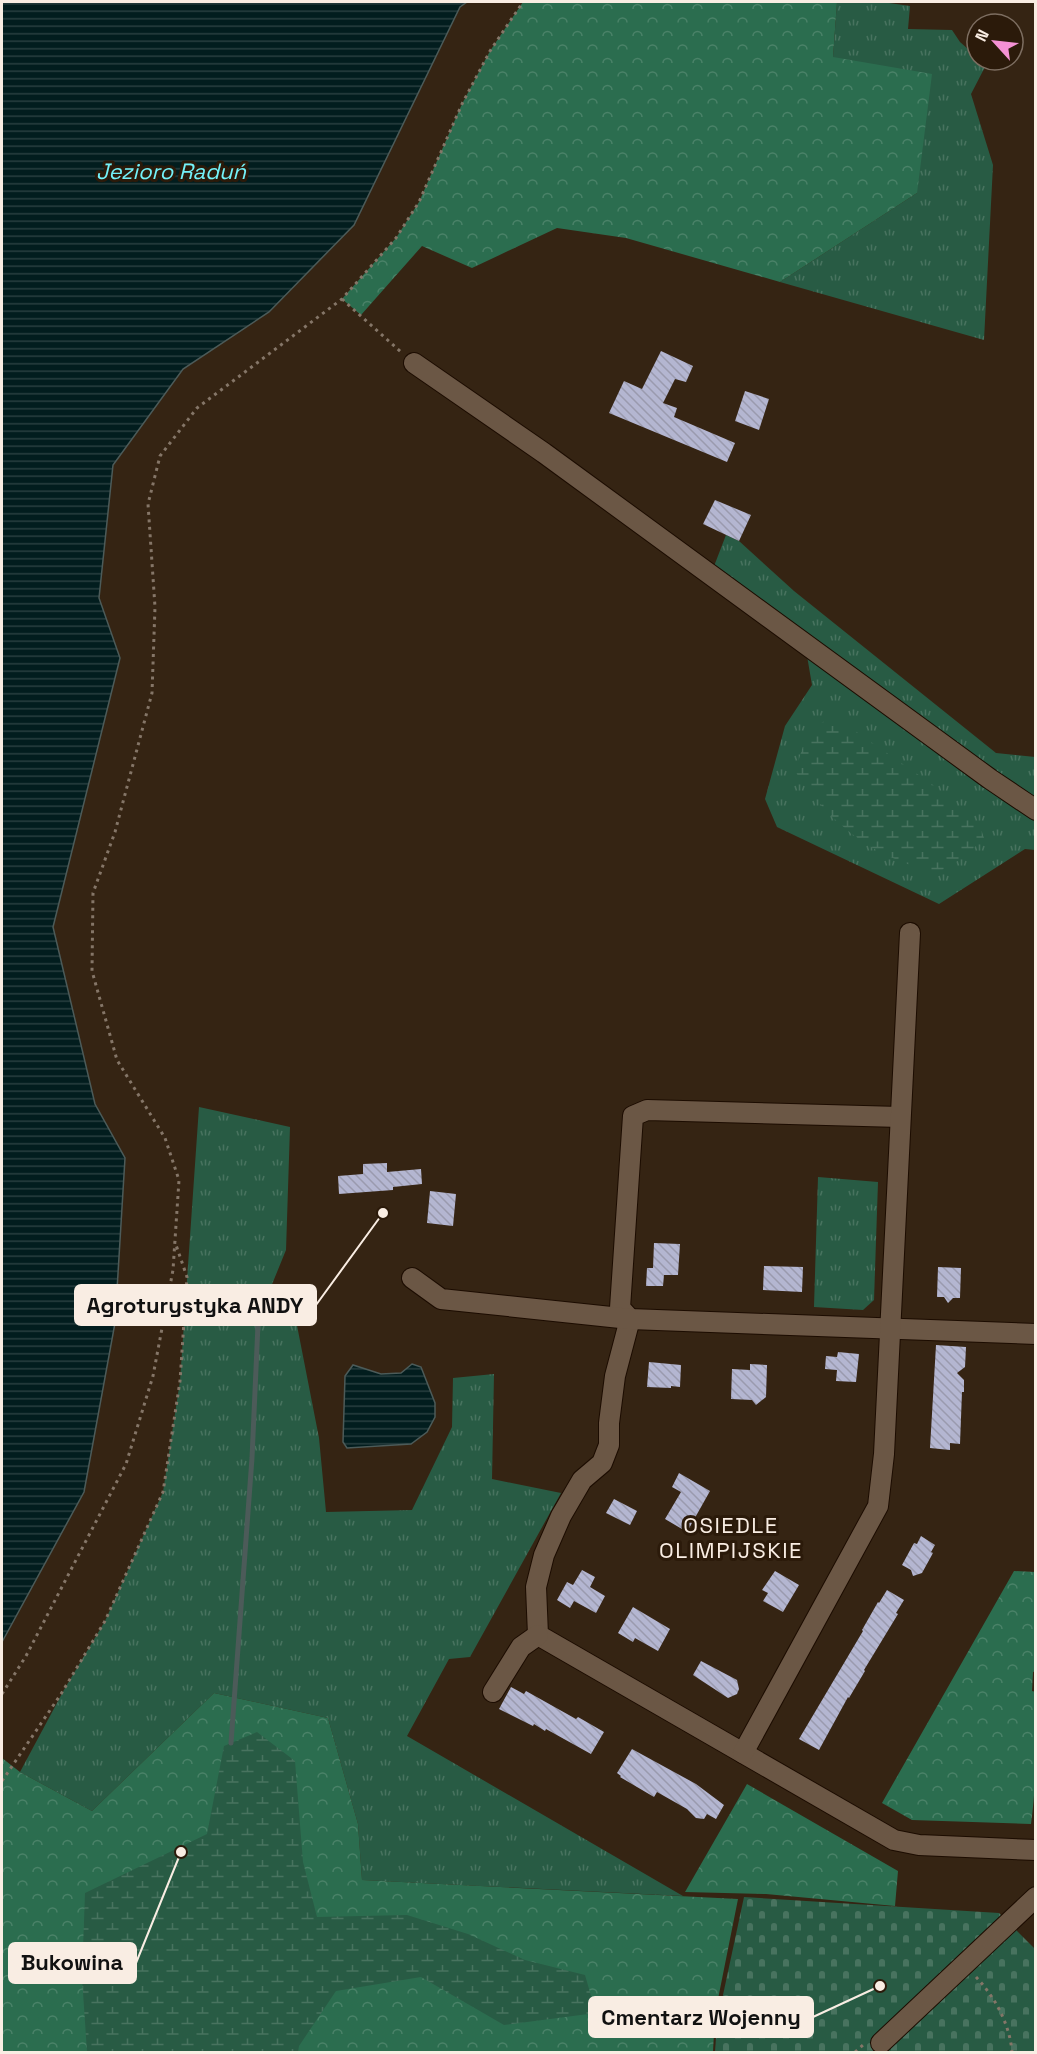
<svg xmlns="http://www.w3.org/2000/svg" width="1037" height="2054" viewBox="0 0 1037 2054" font-family="'Space Grotesk',sans-serif">
<style>
.grass{fill:url(#grass-tufts)}
.forest{fill:url(#forest-crowns)}
.wetland{fill:url(#wetland-marsh)}
.cemetery{fill:url(#cemetery-stones)}
.water{fill:url(#water-rules);stroke:#4c5b59;stroke-width:1.5}
.lines{fill:none;stroke-linecap:round;stroke-linejoin:round}
.stream{stroke:#4c5b59;stroke-width:5}
.building{fill:url(#building-back-hatch)}
.minor-casing{stroke:#1c0c01;stroke-width:22}
.path{stroke:#857668;stroke-width:3;stroke-dasharray:3 4.5;stroke-linecap:butt}
.minor{stroke:#6b5745;stroke-width:20}
.labels{text-anchor:middle;dominant-baseline:central;stroke-width:6;stroke-linejoin:round;paint-order:stroke}
.water-label{font-size:22px;font-style:italic;fill:#73f2f9;stroke:#2b1a0a}
.neighbourhood-label{font-size:22px;letter-spacing:1.5px;fill:#f9ede3;stroke:#2b1a0a}
.leader{fill:none;stroke:#f9ede3;stroke-width:2}
.callout-dot{fill:#f9ede3;stroke:#2b1a0a;stroke-width:2}
.callout{fill:#f9ede3;stroke:#f9ede3;stroke-width:2}
.callout-label{font-size:22px;text-anchor:middle;font-weight:bold;fill:#111}
</style>
<defs>
<pattern id="grass-tufts" width="24" height="20" patternUnits="userSpaceOnUse" patternTransform="scale(1.5)"><rect width="24" height="20" fill="#285b44"/><path d="M3 7l-1-3M5 7V3M7 7l1-3M15 17l-1-3M17 17v-4M19 17l1-3" fill="none" stroke="#48735f"/></pattern>
<pattern id="forest-crowns" width="20" height="18" patternUnits="userSpaceOnUse" patternTransform="scale(1.5)"><rect width="20" height="18" fill="#2b6d4f"/><path d="M2 6a3 3 0 1 1 6 0M12 15a3 3 0 1 1 6 0" fill="none" stroke="#4a8268"/></pattern>
<pattern id="wetland-marsh" width="20" height="14" patternUnits="userSpaceOnUse" patternTransform="scale(1.5)"><rect width="20" height="14" fill="#285b44"/><path d="M1 5h8M5 5V1M11 12h8M15 12V8" fill="none" stroke="#48735f"/></pattern>
<pattern id="cemetery-stones" width="16" height="16" patternUnits="userSpaceOnUse" patternTransform="scale(1.5)"><rect width="16" height="16" fill="#285b44"/><path d="M2 7V4a2 2 0 0 1 4 0v3zM10 15v-3a2 2 0 0 1 4 0v3z" fill="#48735f"/></pattern>
<pattern id="water-rules" width="6" height="5" patternUnits="userSpaceOnUse" patternTransform="scale(1.5)"><rect width="6" height="5" fill="#021d1e"/><path d="M0 2.5h6" fill="none" stroke="#283e3f"/></pattern>
<pattern id="building-back-hatch" width="6" height="6" patternUnits="userSpaceOnUse" patternTransform="scale(1.5)"><rect width="6" height="6" fill="#b4b6d1"/><path d="M-1 5l2 2M0 0l6 6M5-1l2 2" fill="none" stroke="#9a9aae"/></pattern>
</defs>
<rect width="100%" height="100%" fill="#352413"/>
<g class="grass">
<path d="M 837,2 L 882,2 L 910,6 L 908,29 L 952,30 L 960,42 L 977,57 L 977,60 L 981,60 L 986,65 L 971,94 L 993,165 L 984,340 L 780,282 L 917,193 L 833,57 Z"/>
<path d="M 726,535 L 739,541 L 794,591 L 996,753 L 1035,757 L 1035,850 L 1025,849 L 939,904 L 777,827 L 765,799 L 785,726 L 812,685 L 805,644 L 711,574 Z"/>
<path d="M 199,1107 L 290,1127 L 286,1250 L 264,1304 L 293,1305 L 319,1438 L 326,1512 L 412,1510 L 452,1427 L 453,1378 L 494,1374 L 492,1479 L 561,1493 L 470,1657 L 449,1659 L 407,1736 L 683,1896 L 362,1880 L 358,1824 L 328,1718 L 214,1693 L 92,1811 L 20,1772 L 65,1688 L 105,1621 L 163,1492 L 180,1381 Z"/>
<path d="M 818,1177 L 878,1182 L 874,1300 L 863,1310 L 814,1307 Z"/>
</g>
<g class="forest">
<path d="M 523,2 L 837,2 L 833,57 L 932,74 L 917,193 L 780,282 L 626,238 L 557,228 L 472,268 L 422,246 L 361,315 L 342,299 L 396,238 L 419,202 L 462,104 L 490,51 Z"/>
<path d="M 1014,1571 L 1035,1572 L 1036,1671 L 1033,1672 L 1032,1691 L 1036,1692 C 1036,1736 1037,1781 1031,1824 L 912,1820 L 882,1803 Z"/>
<path d="M 214,1693 L 328,1718 L 358,1824 L 362,1880 L 738,1899 L 715,2014 L 713,2052 L 2,2052 L 2,1758 L 20,1772 L 92,1811 Z"/>
<path d="M 747,1784 L 898,1871 L 895,1906 L 766,1894 L 685,1892 Z"/>
</g>
<g class="wetland">
<path d="M 829,719 L 845,724 L 933,785 L 980,826 L 984,838 C 969,854 954,865 934,874 C 917,867 898,861 882,853 C 847,835 816,804 795,771 C 804,747 803,730 829,719 Z"/>
<path d="M 257,1732 L 295,1761 L 303,1862 L 317,1917 L 407,1915 L 468,1934 L 525,1960 L 585,1975 L 596,2013 L 504,2025 L 421,1977 L 336,1991 L 299,2046 L 298,2052 L 87,2052 L 82,1977 L 85,1893 L 207,1834 L 224,1746 Z"/>
</g>
<path class="cemetery" d="M 744,1897 L 999,1913 L 1035,1949 L 1034,2052 L 715,2052 L 717,2023 Z"/>
<g class="water">
<path d="M 2,2 L 467,2 L 460,7 L 354,225 L 269,312 L 183,369 L 113,465 L 99,598 L 120,658 L 53,927 L 95,1104 L 125,1158 L 115,1323 L 84,1492 L 2,1642 Z"/>
<path d="M 412,1364 L 421,1367 L 435,1403 L 435,1417 L 427,1432 L 411,1444 L 347,1448 L 343,1442 L 345,1376 L 353,1365 L 381,1374 L 401,1373 Z"/>
</g>
<g class="lines">
<path class="stream" d="M 231,1743 L 252,1458 L 259,1302"/>
</g>
<g class="building">
<path d="M 661,351 L 693,366 L 686,382 L 675,379 L 663,403 L 677,408 L 674,417 L 735,443 L 727,462 L 609,413 L 624,381 L 642,389 Z"/>
<path d="M 745,391 L 769,399 L 759,430 L 735,421 Z"/>
<path d="M 715,500 L 751,515 L 739,541 L 703,524 Z"/>
<path d="M 387,1163 L 387,1172 L 421,1169 L 422,1184 L 393,1187 L 393,1190 L 339,1194 L 338,1176 L 363,1174 L 363,1164 Z"/>
<path d="M 430,1191 L 456,1194 L 453,1226 L 427,1223 Z"/>
<path d="M 654,1243 L 680,1244 L 678,1275 L 664,1275 L 663,1286 L 646,1286 L 647,1268 L 653,1268 Z"/>
<path d="M 764,1266 L 803,1267 L 802,1292 L 763,1290 Z"/>
<path d="M 938,1267 L 961,1268 L 960,1298 L 953,1298 L 948,1303 L 944,1297 L 937,1297 Z"/>
<path d="M 936,1345 L 966,1347 L 965,1367 L 957,1373 L 964,1380 L 964,1392 L 962,1392 L 960,1444 L 950,1443 L 950,1450 L 930,1448 Z"/>
<path d="M 838,1352 L 859,1354 L 856,1382 L 836,1381 L 837,1370 L 825,1369 L 826,1356 L 837,1357 Z"/>
<path d="M 649,1362 L 681,1365 L 680,1387 L 671,1386 L 671,1388 L 647,1387 Z"/>
<path d="M 750,1364 L 767,1365 L 766,1397 L 756,1405 L 752,1400 L 731,1399 L 732,1369 L 750,1370 Z"/>
<path d="M 679,1473 L 710,1491 L 687,1532 L 665,1519 L 681,1492 L 672,1487 Z"/>
<path d="M 614,1499 L 637,1511 L 630,1525 L 606,1513 Z"/>
<path d="M 921,1536 L 935,1545 L 931,1552 L 933,1553 L 922,1573 L 913,1576 L 911,1570 L 902,1565 L 914,1543 L 917,1544 Z"/>
<path d="M 582,1570 L 595,1577 L 590,1587 L 605,1596 L 596,1613 L 574,1601 L 570,1608 L 557,1600 L 567,1582 L 573,1585 Z"/>
<path d="M 775,1571 L 799,1585 L 783,1612 L 763,1601 L 768,1593 L 762,1590 Z"/>
<path d="M 887,1590 L 904,1600 L 896,1613 L 898,1614 L 864,1670 L 865,1671 L 849,1698 L 848,1697 L 819,1750 L 799,1739 L 863,1631 L 862,1630 L 878,1602 L 879,1603 Z"/>
<path d="M 633,1607 L 670,1629 L 658,1651 L 635,1638 L 633,1642 L 618,1633 Z"/>
<path d="M 701,1661 L 737,1680 L 739,1689 L 737,1694 L 728,1698 L 693,1675 Z"/>
<path d="M 511,1687 L 524,1694 L 526,1691 L 576,1719 L 578,1717 L 604,1732 L 591,1754 L 546,1729 L 545,1731 L 534,1724 L 533,1726 L 499,1709 Z"/>
<path d="M 632,1749 L 696,1784 L 724,1805 L 716,1819 L 707,1814 L 704,1819 L 696,1818 L 687,1809 L 657,1792 L 654,1797 L 620,1777 L 621,1776 L 617,1773 Z"/>
</g>
<g class="lines">
<g class="minor-casing">
<g id="minor">
<path d="M 414,363 L 544,453 L 990,779 L 1036,810"/>
<path d="M 900,1117 L 647,1110 L 633,1116 L 620,1308 L 630,1319 L 615,1376 L 609,1423 L 609,1445 L 602,1463 L 582,1480 L 561,1516 L 544,1555 L 536,1587 L 538,1635 L 894,1840 L 919,1845 L 1036,1850"/>
<path d="M 412,1278 L 441,1299 L 630,1319 L 1036,1334"/>
<path d="M 493,1692 L 521,1647 L 538,1635"/>
<path d="M 743,1753 L 878,1506 L 884,1454 L 910,933"/>
<path d="M 881,2043 L 1036,1897"/>
</g>
</g>
<g class="path">
<path d="M 342,299 L 401,352"/>
<path d="M 2,1694 L 26,1656 L 126,1464 L 153,1376 L 173,1270 L 179,1180 L 165,1138 L 117,1060 L 92,971 L 93,893 L 115,832 L 152,693 L 155,607 L 148,504 L 160,456 L 197,408 L 342,299 L 396,238 L 419,202 L 462,104 L 490,51 L 523,2"/>
<path d="M 2,1781 L 61,1694 L 105,1621 L 163,1492 L 180,1381 L 187,1277 L 175,1242"/>
<path d="M 976,1977 C 995,1997 1010,2025 1012,2052"/>
<path d="M 855,2052 L 864,2044"/>
</g>
<use href="#minor" class="minor"/>
</g>
<g class="labels">
<g class="water-label">
<text x="171" y="171">Jezioro Raduń</text>
</g>
<g class="neighbourhood-label">
<text x="731" y="1525">OSIEDLE<tspan x="731" dy="25">OLIMPIJSKIE</tspan></text>
</g>
</g>
<path class="leader" d="M383 1213L316 1305M181 1852L136 1963M880 1986L813 2017"/>
<g class="callout-dot">
<circle cx="383" cy="1213" r="6"/>
<circle cx="181" cy="1852" r="6"/>
<circle cx="880" cy="1986" r="6"/>
</g>
<g class="callout">
<rect x="75" y="1285" width="241" height="40" rx="6"/>
<rect x="9" y="1943" width="127" height="40" rx="6"/>
<rect x="589" y="1997" width="224" height="40" rx="6"/>
</g>
<g class="callout-label">
<text x="195" y="1313">Agroturystyka ANDY</text>
<text x="72" y="1970">Bukowina</text>
<text x="701" y="2025">Cmentarz Wojenny</text>
</g>
<rect width="1037" height="2054" fill="none" stroke="#f9ede3" stroke-width="6"/>
<g transform="translate(995 42) rotate(297)"><circle r="28" fill="#2b1a0a" stroke="#7d6e61" stroke-width="1.5"/>
<path d="M0-4.5L10 22L0 15L-10 22Z" fill="#f491d4"/>
<text y="-9" font-size="16" font-weight="bold" text-anchor="middle" fill="#f9ede3">N</text>
</g>
</svg>
